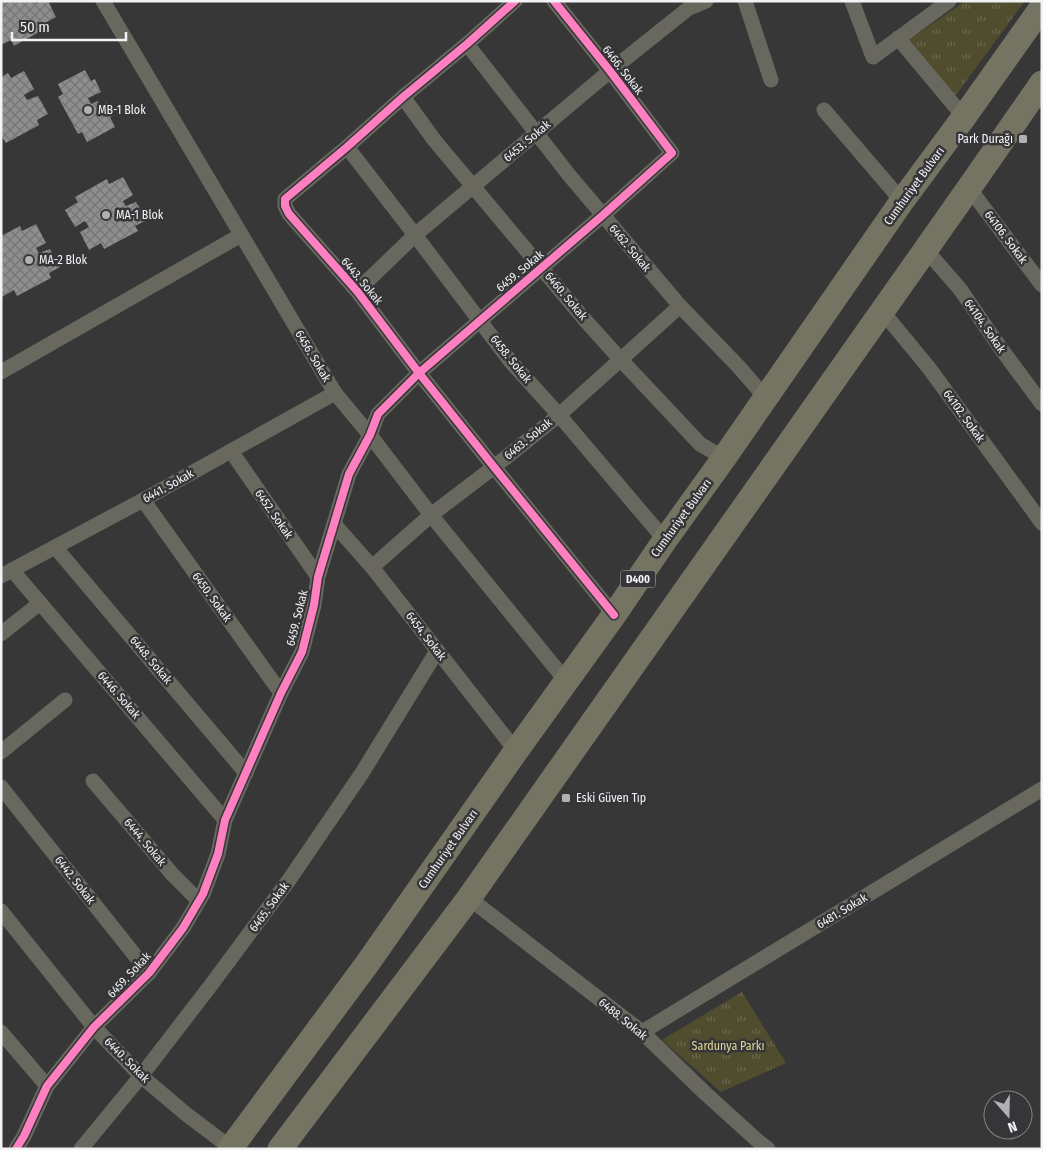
<svg xmlns="http://www.w3.org/2000/svg" width="1043" height="1150" viewBox="0 0 1043 1150" font-family="'Fira Sans Condensed',sans-serif">
<style>
.grass{fill:url(#grass-tufts)}
.building{fill:url(#building-cross-hatch)}
.lines{fill:none;stroke-linecap:round;stroke-linejoin:round}
.minor{stroke:#69685e;stroke-width:15}
.trunk{stroke:#757362;stroke-width:25}
.cycleway-casing{stroke:#363639;stroke-width:11}
.cycleway{stroke:#ff80c0;stroke-width:8}
.poi-dot{fill:#b1b1b3;stroke:#363639;stroke-width:2}
.labels{text-anchor:middle;dominant-baseline:central;stroke-width:5;stroke-linejoin:round;paint-order:stroke}
.shield{fill:#363639;stroke:#bababd;stroke-width:1}
.shield-label{font-size:11px;font-weight:bold;fill:#f3f3f5}
.street-label{font-size:12px;fill:#f3f3f5;stroke:#363639}
.poi-label{font-size:12px;fill:#f3f3f5;stroke:#363639;text-anchor:start}
.park-label{font-size:12px;fill:#dfd995;stroke:#363639}
</style>
<defs>
<pattern id="grass-tufts" width="24" height="20" patternUnits="userSpaceOnUse" patternTransform="scale(1.25)"><rect width="24" height="20" fill="#504d2e"/><path d="M3 7l-1-3M5 7V3M7 7l1-3M15 17l-1-3M17 17v-4M19 17l1-3" fill="none" stroke="#6a674d"/></pattern>
<pattern id="building-cross-hatch" width="8" height="8" patternUnits="userSpaceOnUse" patternTransform="scale(1.25)"><rect width="8" height="8" fill="#8e8e8f"/><path d="M0 0l8 8M0 8l8-8" fill="none" stroke="#767677"/></pattern>
</defs>
<rect width="100%" height="100%" fill="#373738"/>
<g class="grass">
<path d="M 965,1 L 1025,1 L 953,99 L 906,42 Z"/>
<path d="M 742,992 L 786,1063 L 721,1092 L 662,1040 Z"/>
</g>
<g class="building">
<path d="M 1,1 L 35,1 L 36,3 L 39,1 L 48,1 L 56,17 L 45,23 L 48,27 L 14,46 L 11,40 L 1,45 Z"/>
<path d="M 85,70 L 91,81 L 95,79 L 101,92 L 88,98 L 91,104 L 98,101 L 100,105 L 107,102 L 114,115 L 110,117 L 115,127 L 87,142 L 82,132 L 78,134 L 58,97 L 63,94 L 58,84 Z"/>
<path d="M 24,71 L 34,89 L 24,95 L 27,100 L 38,96 L 48,114 L 37,120 L 39,125 L 6,143 L 2,137 L 1,138 L 1,77 L 8,73 L 11,78 Z"/>
<path d="M 123,177 L 133,195 L 123,201 L 126,206 L 136,202 L 147,220 L 135,226 L 138,231 L 104,249 L 101,243 L 89,250 L 80,232 L 89,227 L 85,221 L 75,227 L 65,210 L 78,202 L 75,197 L 107,179 L 109,184 Z"/>
<path d="M 36,224 L 46,243 L 36,248 L 39,253 L 50,249 L 60,267 L 49,273 L 51,278 L 17,296 L 14,290 L 2,297 L 1,294 L 1,236 L 20,226 L 22,231 Z"/>
</g>
<g class="lines">
<g class="minor">
<path d="M 103,1 L 335,393 L 370,435 L 431,515 L 566,681"/>
<path d="M 515,1 L 467,44 L 403,97 L 347,147 L 285,199 L 285,206 L 289,214 L 357,291 L 419,373 L 494,467 L 614,615"/>
<path d="M 745,1 L 771,80"/>
<path d="M 852,1 L 873,57 L 949,1"/>
<path d="M 898,38 L 964,117"/>
<path d="M 467,44 L 569,175 L 680,306 L 738,366 L 765,397"/>
<path d="M 403,97 L 435,141 L 585,320 L 621,360 L 700,444 L 724,458"/>
<path d="M 824,110 L 902,201"/>
<path d="M 347,147 L 415,235 L 511,362 L 559,415 L 665,540"/>
<path d="M 969,188 L 1042,285"/>
<path d="M 926,250 L 960,289 L 999,346 L 1042,404"/>
<path d="M 357,291 L 415,235 L 610,71 L 689,8 L 706,1"/>
<path d="M 882,311 L 929,368 L 1042,523"/>
<path d="M 1,372 L 241,235"/>
<path d="M 231,451 L 318,577"/>
<path d="M 143,500 L 281,693"/>
<path d="M 334,524 L 372,567 L 516,751"/>
<path d="M 55,547 L 246,773"/>
<path d="M 372,567 L 431,515 L 494,467 L 559,415 L 680,306"/>
<path d="M 12,570 L 225,820"/>
<path d="M 1,576 L 143,500 L 335,393"/>
<path d="M 1,634 L 40,603"/>
<path d="M 1,752 L 65,700"/>
<path d="M 93,781 L 173,875 L 199,901"/>
<path d="M 1,787 L 149,973"/>
<path d="M 469,898 L 642,1032 L 706,1094 L 759,1142 L 768,1149"/>
<path d="M 1,911 L 94,1027 L 141,1076 L 186,1114 L 231,1148"/>
<path d="M 1,1032 L 47,1086"/>
<path d="M 642,1032 L 1042,789"/>
<path d="M 16,1149 L 24,1136 L 47,1086 L 94,1027 L 149,973 L 183,928 L 203,894 L 218,854 L 225,820 L 281,693 L 302,652 L 314,605 L 318,577 L 349,474 L 370,435 L 378,414 L 419,373 L 603,215 L 672,153 L 610,71 L 554,1"/>
<path d="M 81,1149 L 141,1076 L 211,985 L 289,880 L 362,773 L 437,651"/>
</g>
<g class="trunk">
<path d="M 230,1149 L 367,964 L 516,751 L 614,615 L 665,540 L 724,458 L 902,201 L 964,117 L 1042,7"/>
<path d="M 280,1149 L 469,898 L 969,188 L 1042,83"/>
</g>
<g class="cycleway-casing">
<g id="cycleway">
<path d="M 515,1 L 467,44 L 403,97 L 347,147 L 285,199 L 285,206 L 289,214 L 357,291 L 419,373 L 494,467 L 614,615"/>
<path d="M 16,1149 L 24,1136 L 47,1086 L 94,1027 L 149,973 L 183,928 L 203,894 L 218,854 L 225,820 L 281,693 L 302,652 L 314,605 L 318,577 L 349,474 L 370,435 L 378,414 L 419,373 L 603,215 L 672,153 L 610,71 L 554,1"/>
</g>
</g>
<use href="#cycleway" class="cycleway"/>
</g>
<g class="poi-dot">
<circle cx="88" cy="110" r="5"/>
<rect x="1018" y="134" width="10" height="10" rx="2.5"/>
<circle cx="106" cy="215" r="5"/>
<circle cx="29" cy="260" r="5"/>
<rect x="561" y="793" width="10" height="10" rx="2.5"/>
</g>
<g class="labels">
<rect class="shield" x="620.5" y="570.5" width="35" height="17" rx="4"/>
<g class="shield-label">
<text x="638" y="579">D400</text>
</g>
<g class="street-label">
<text transform="translate(623 70) rotate(52)">6466. Sokak</text>
<text transform="translate(527 141) rotate(-40)">6453. Sokak</text>
<text transform="translate(914 186) rotate(-54)">Cumhuriyet Bulvarı</text>
<text transform="translate(1006 237) rotate(53)">64106. Sokak</text>
<text transform="translate(630 248) rotate(50)">6462. Sokak</text>
<text transform="translate(520 271) rotate(-40)">6459. Sokak</text>
<text transform="translate(362 281) rotate(50)">6443. Sokak</text>
<text transform="translate(566 296) rotate(50)">6460. Sokak</text>
<text transform="translate(985 326) rotate(55)">64104. Sokak</text>
<text transform="translate(313 356) rotate(59)">6456. Sokak</text>
<text transform="translate(511 359) rotate(51)">6458. Sokak</text>
<text transform="translate(964 416) rotate(54)">64102. Sokak</text>
<text transform="translate(528 439) rotate(-39)">6463. Sokak</text>
<text transform="translate(168 486) rotate(-29)">6441. Sokak</text>
<text transform="translate(274 514) rotate(55)">6452. Sokak</text>
<text transform="translate(681 518) rotate(-54)">Cumhuriyet Bulvarı</text>
<text transform="translate(212 597) rotate(54)">6450. Sokak</text>
<text transform="translate(297 618) rotate(-76)">6459. Sokak</text>
<text transform="translate(426 636) rotate(52)">6454. Sokak</text>
<text transform="translate(151 660) rotate(50)">6448. Sokak</text>
<text transform="translate(119 695) rotate(49)">6446. Sokak</text>
<text transform="translate(145 842) rotate(50)">6444. Sokak</text>
<text transform="translate(448 849) rotate(-55)">Cumhuriyet Bulvarı</text>
<text transform="translate(75 880) rotate(52)">6442. Sokak</text>
<text transform="translate(269 907) rotate(-54)">6465. Sokak</text>
<text transform="translate(842 911) rotate(-31)">6481. Sokak</text>
<text transform="translate(129 975) rotate(-47)">6459. Sokak</text>
<text transform="translate(623 1019) rotate(39)">6488. Sokak</text>
<text transform="translate(127 1060) rotate(45)">6440. Sokak</text>
</g>
<g class="poi-label">
<text x="98" y="110">MB-1 Blok</text>
<text x="1013" y="139" text-anchor="end">Park Durağı</text>
<text x="116" y="215">MA-1 Blok</text>
<text x="39" y="260">MA-2 Blok</text>
<text x="576" y="798">Eski Güven Tıp</text>
</g>
<g class="park-label">
<text x="728" y="1046">Sardunya Parkı</text>
</g>
</g>
<rect width="1043" height="1150" fill="none" stroke="#f3f3f5" stroke-width="5"/>
<g transform="translate(1008 1115) rotate(160)"><circle r="24" fill="#363639" stroke="#828284"/>
<path d="M0-4L9 19L0 12L-9 19Z" fill="#b1b1b3"/>
<text y="-8" font-size="14" font-weight="bold" text-anchor="middle" fill="#f3f3f5">N</text>
</g>
<path d="M12 32v8h114v-8" fill="none" stroke="#f3f3f5" stroke-width="2.5"/>
<text x="20" y="32" font-size="15" fill="#f3f3f5" stroke="#363639" stroke-width="4" paint-order="stroke">50 m</text>
</svg>
